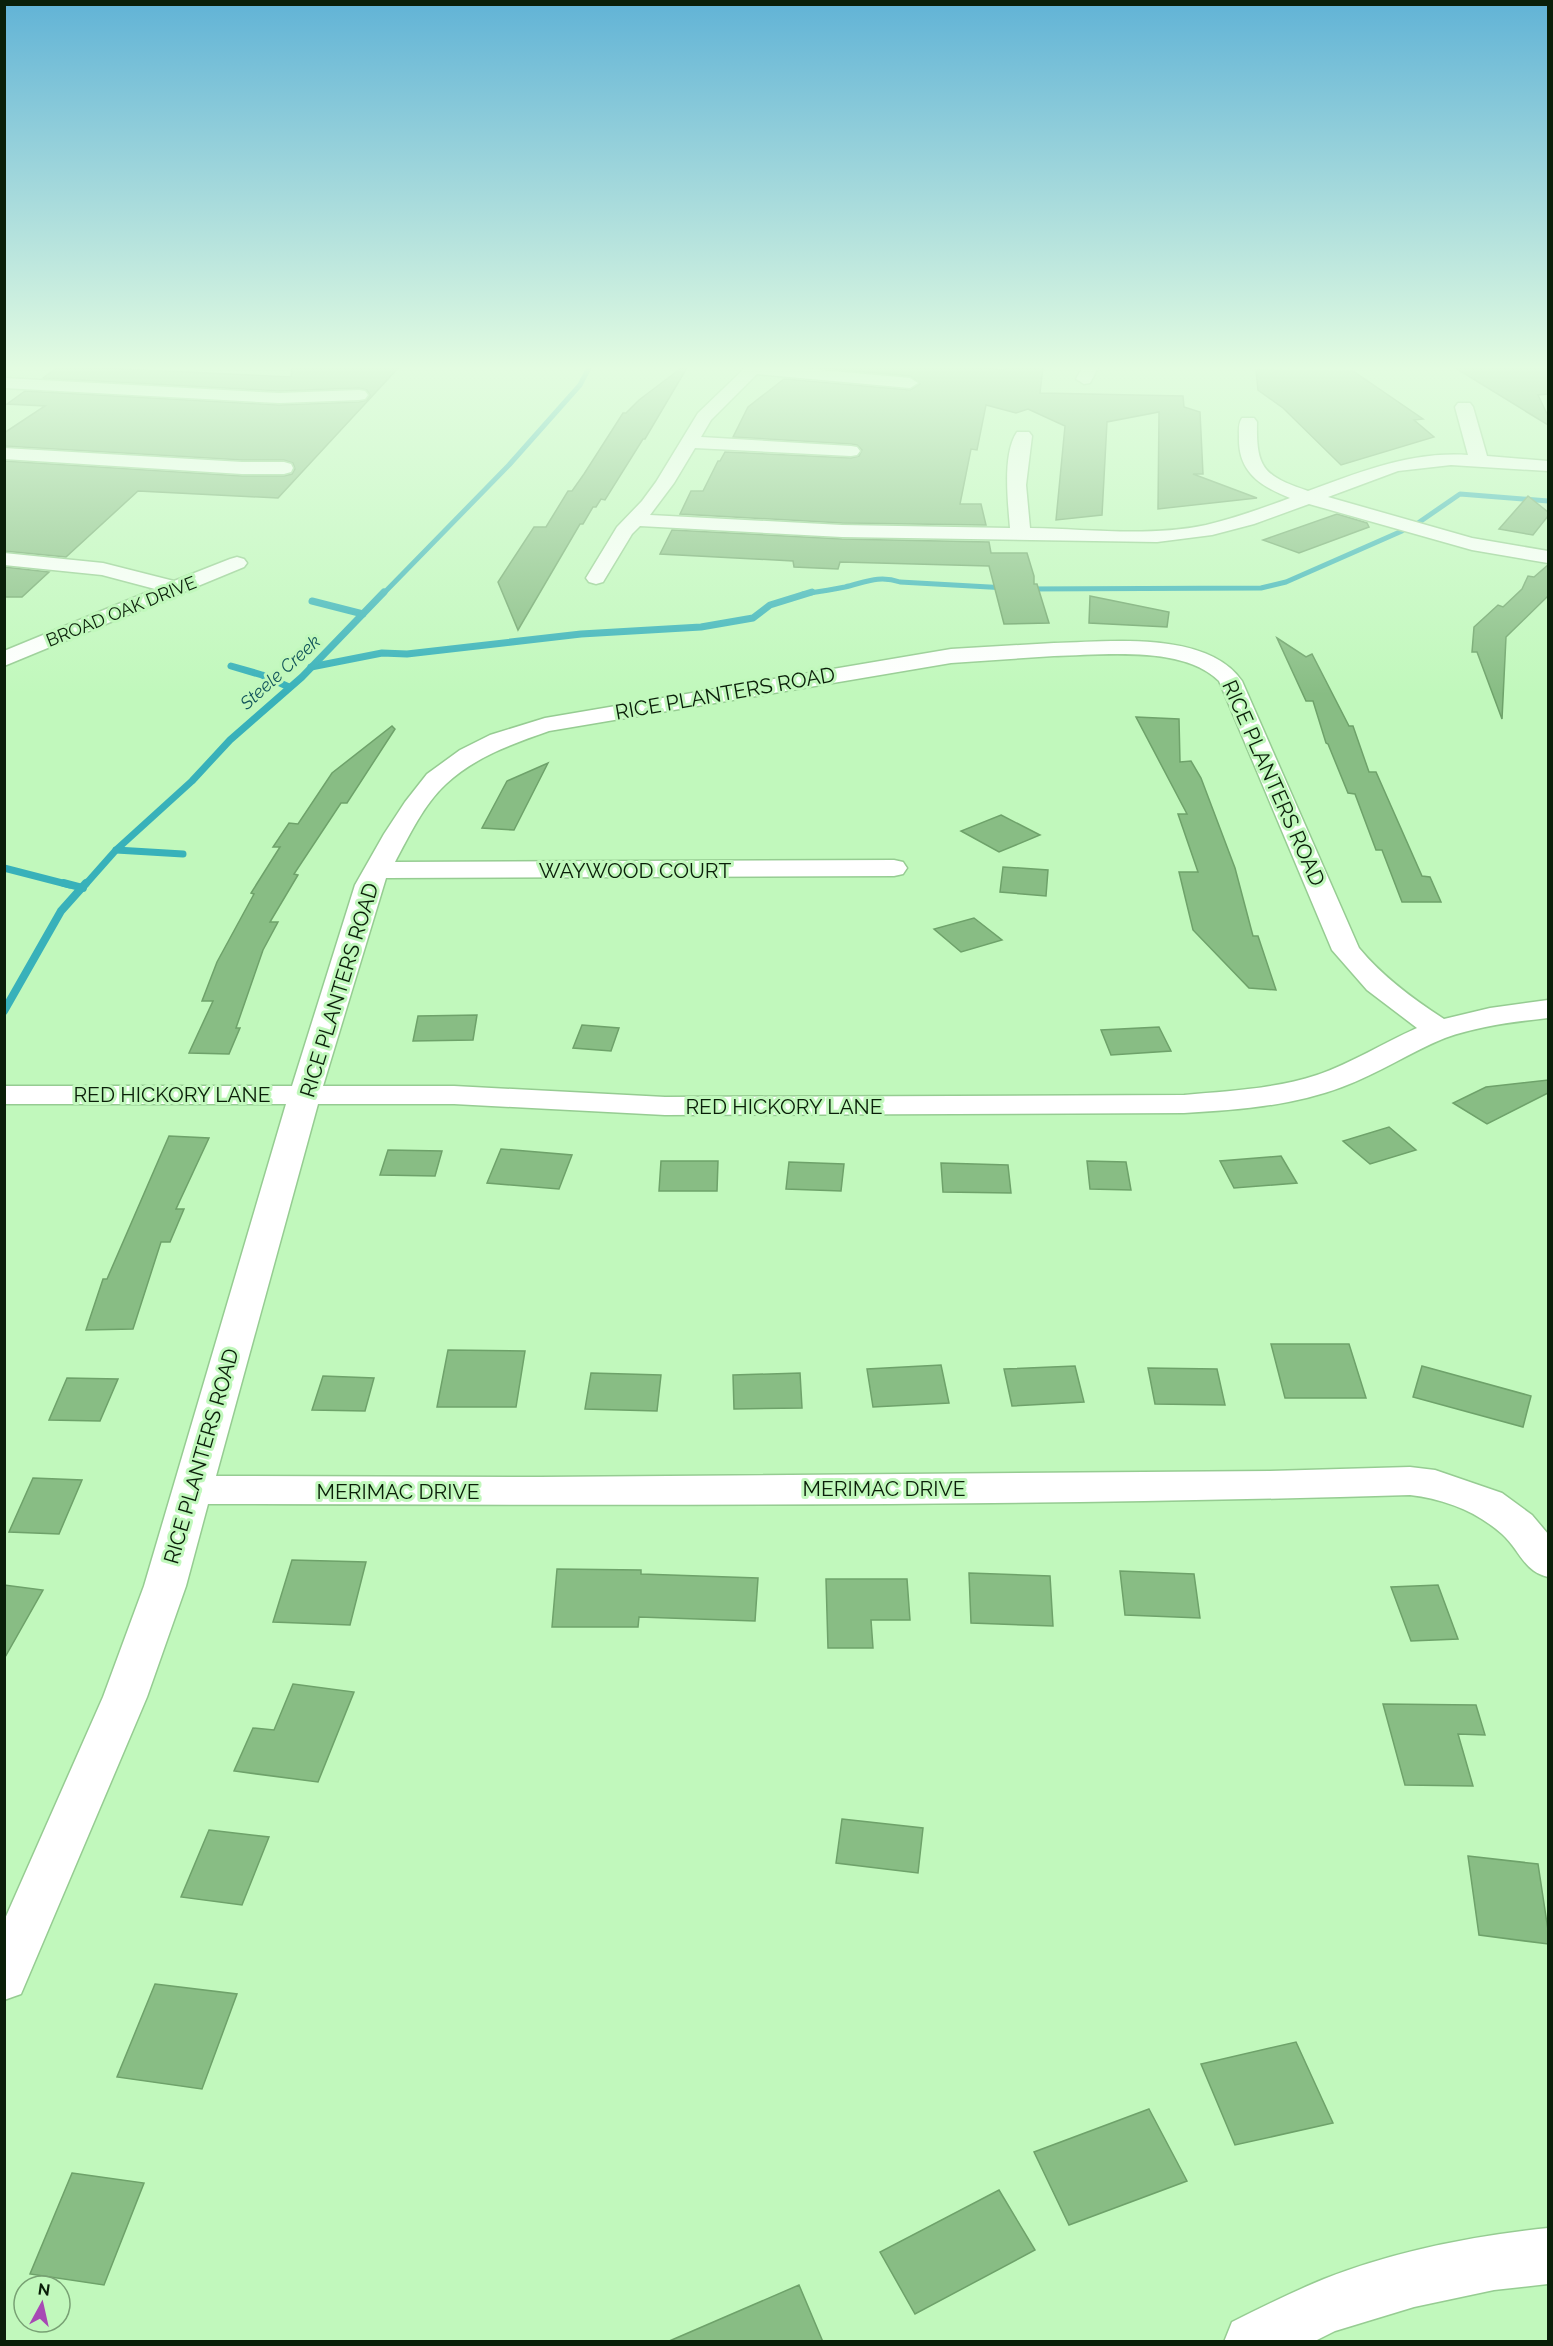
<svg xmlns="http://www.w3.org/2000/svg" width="1553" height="2346" viewBox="0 0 1553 2346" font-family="Raleway,sans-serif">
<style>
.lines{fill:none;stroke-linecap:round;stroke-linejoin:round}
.stream-far2{stroke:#38b1ba;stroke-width:5}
.stream-far1{stroke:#38b1ba;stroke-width:7}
.stream{stroke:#38b1ba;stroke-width:8}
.building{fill:#88bd84;stroke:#6ea26a;stroke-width:1.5}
.street-casing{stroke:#96cc92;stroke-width:3}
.street{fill:#fff;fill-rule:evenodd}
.labels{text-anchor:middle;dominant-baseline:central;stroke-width:6;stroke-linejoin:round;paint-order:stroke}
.far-street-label{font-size:18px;fill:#0a1f09;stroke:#c1f8bc}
.far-water-label{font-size:18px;font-style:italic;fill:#13565b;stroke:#c1f8bc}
.street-label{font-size:21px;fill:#0a1f09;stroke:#c1f8bc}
</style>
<rect width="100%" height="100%" fill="#c1f8bc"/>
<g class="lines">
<g class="stream-far2">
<path d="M 1418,523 L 1460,494 L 1548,501"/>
<path d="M 1026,589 L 1261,588 L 1286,582 L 1402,531"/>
<path d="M 383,594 L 509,465 L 580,385 L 590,366"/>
<path d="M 803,594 C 817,592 831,590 845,587 C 866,582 879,575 900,582 L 1007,588"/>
</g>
<g class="stream-far1">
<path d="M 312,601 L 363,614"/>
<path d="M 231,666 L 262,675 L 289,687"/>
<path d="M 311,667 L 382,653 L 407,654 L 581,634 L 701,627 L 753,618 L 770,605 L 812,592"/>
<path d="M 116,850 L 183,854"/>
<path d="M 4,868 L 70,885"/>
<path d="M 85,885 L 116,850 L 192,781 L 230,740 L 302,677 L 384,592"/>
</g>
<g class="stream">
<path d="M 64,883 L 83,888"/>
<path d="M 4,1011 L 61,911 L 86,883"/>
</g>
</g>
<g class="building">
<path d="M 59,366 L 291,377 L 292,366 L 400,366 L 278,498 L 138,491 L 66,557 L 4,551 L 4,461 L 242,476 L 284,476 L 292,474 L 295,469 L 293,463 L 284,460 L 242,460 L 4,446 L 4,433 L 45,406 L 7,404 L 25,391 L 279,405 L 359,402 L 367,400 L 370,395 L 367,390 L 359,388 L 279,391 L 43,378 Z"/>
<path d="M 684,366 L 688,366 L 645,439 L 643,439 L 605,500 L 601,499 L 596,507 L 593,507 L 583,524 L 580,524 L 518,630 L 498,582 L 534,527 L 546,527 L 568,491 L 572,491 L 584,474 L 623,413 L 626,413 L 639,400 Z"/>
<path d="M 800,366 L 955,366 L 1006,370 L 1007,366 L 1043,367 L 1040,393 L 1183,396 L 1184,407 L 1200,412 L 1203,474 L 1193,474 L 1257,498 L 1158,509 L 1159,412 L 1107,422 L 1102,515 L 1056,520 L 1065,426 L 1028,409 L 1016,413 L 986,405 L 977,450 L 971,449 L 960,504 L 981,504 L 986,525 L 842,523 L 680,514 L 691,491 L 703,491 L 718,461 L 720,461 L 725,452 L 851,458 L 859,456 L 862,450 L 857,445 L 851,444 L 733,437 L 748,407 L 784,379 L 910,390 L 920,384 L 910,376 Z"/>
<path d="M 1452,366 L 1548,366 L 1548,394 L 1538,395 L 1548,416 L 1548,425 Z"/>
<path d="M 1256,370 L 1353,371 L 1423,419 L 1414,420 L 1434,437 L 1341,465 L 1283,408 L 1258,390 Z"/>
<path d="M 1528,496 L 1548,512 L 1548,516 L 1533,535 L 1499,529 Z"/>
<path d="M 1337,514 L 1367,523 L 1369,527 L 1299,553 L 1263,540 Z"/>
<path d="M 672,530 L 842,539 L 989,542 L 991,553 L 1027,553 L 1034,576 L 1034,584 L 1037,584 L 1049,623 L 1004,624 L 989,566 L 840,562 L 838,569 L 794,567 L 793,561 L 660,554 Z"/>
<path d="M 1548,565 L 1548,596 L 1506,637 L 1502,719 L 1477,652 L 1472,652 L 1474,627 L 1498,605 L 1503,607 L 1522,589 L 1528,576 L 1534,577 Z"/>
<path d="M 4,567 L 49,572 L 22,597 L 4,597 Z"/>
<path d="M 1090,596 L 1169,612 L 1167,627 L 1089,623 Z"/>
<path d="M 1277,638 L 1306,657 L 1312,654 L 1349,726 L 1353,726 L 1369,772 L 1376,772 L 1422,876 L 1430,877 L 1441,902 L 1402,902 L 1382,850 L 1376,850 L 1355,794 L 1348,793 L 1328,744 L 1326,743 L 1313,701 L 1306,701 Z"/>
<path d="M 1136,717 L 1179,719 L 1180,762 L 1191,761 L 1201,778 L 1235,868 L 1253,936 L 1258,936 L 1276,990 L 1249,988 L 1193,930 L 1179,872 L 1198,872 L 1178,814 L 1187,814 Z"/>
<path d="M 392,726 L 395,729 L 347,803 L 341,803 L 294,874 L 298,875 L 270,922 L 278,922 L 263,950 L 236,1028 L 240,1028 L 229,1054 L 189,1053 L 213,1001 L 202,1001 L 217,962 L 254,894 L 251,893 L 280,847 L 273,847 L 289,823 L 298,824 L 332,773 Z"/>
<path d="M 548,763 L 514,830 L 482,828 L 507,781 Z"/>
<path d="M 1001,815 L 1040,835 L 999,852 L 961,831 Z"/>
<path d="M 1003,867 L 1048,870 L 1046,896 L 1000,892 Z"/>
<path d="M 974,918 L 1002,940 L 961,952 L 934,929 Z"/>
<path d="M 477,1015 L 473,1040 L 413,1041 L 418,1016 Z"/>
<path d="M 582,1025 L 619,1028 L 611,1051 L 573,1048 Z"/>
<path d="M 1159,1027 L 1171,1051 L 1111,1055 L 1101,1030 Z"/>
<path d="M 1548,1080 L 1548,1093 L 1487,1124 L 1453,1103 L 1486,1087 Z"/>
<path d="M 1389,1127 L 1416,1150 L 1370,1164 L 1343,1141 Z"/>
<path d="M 169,1136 L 209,1138 L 176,1209 L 184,1209 L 170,1242 L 161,1242 L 133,1329 L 86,1330 L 103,1279 L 107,1279 Z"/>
<path d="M 501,1149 L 572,1155 L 559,1189 L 487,1183 Z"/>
<path d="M 388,1150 L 442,1151 L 435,1176 L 380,1175 Z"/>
<path d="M 1281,1156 L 1297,1183 L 1234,1188 L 1220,1161 Z"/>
<path d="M 661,1161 L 718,1161 L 717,1191 L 659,1191 Z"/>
<path d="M 1087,1161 L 1126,1162 L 1131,1190 L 1090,1189 Z"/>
<path d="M 789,1162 L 844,1164 L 841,1191 L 786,1189 Z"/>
<path d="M 941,1163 L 1008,1165 L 1011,1193 L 943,1192 Z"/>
<path d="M 1271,1344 L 1349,1344 L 1366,1398 L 1285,1398 Z"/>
<path d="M 448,1350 L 525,1351 L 516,1407 L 437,1407 Z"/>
<path d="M 941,1365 L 949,1403 L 873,1407 L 867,1369 Z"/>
<path d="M 1075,1366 L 1084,1402 L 1012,1406 L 1004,1369 Z"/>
<path d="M 1422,1366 L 1531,1396 L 1523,1427 L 1413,1397 Z"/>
<path d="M 1148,1368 L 1217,1369 L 1225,1405 L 1155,1404 Z"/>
<path d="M 591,1373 L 661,1375 L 657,1411 L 585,1409 Z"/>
<path d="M 800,1373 L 802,1408 L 734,1409 L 733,1375 Z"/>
<path d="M 323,1376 L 374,1378 L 365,1411 L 312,1410 Z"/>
<path d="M 67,1378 L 118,1379 L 100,1421 L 49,1420 Z"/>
<path d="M 33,1478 L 82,1480 L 59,1534 L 9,1532 Z"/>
<path d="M 292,1560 L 366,1562 L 350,1625 L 273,1622 Z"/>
<path d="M 557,1569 L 641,1570 L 641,1574 L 758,1578 L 755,1621 L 639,1617 L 638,1627 L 552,1627 Z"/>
<path d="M 1120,1571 L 1194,1574 L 1200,1618 L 1125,1615 Z"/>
<path d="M 969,1573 L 1050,1576 L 1053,1626 L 971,1623 Z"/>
<path d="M 826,1579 L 907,1579 L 910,1620 L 871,1620 L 873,1648 L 828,1648 Z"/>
<path d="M 4,1585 L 43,1590 L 4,1659 Z"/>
<path d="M 1438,1585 L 1458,1639 L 1411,1641 L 1391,1587 Z"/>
<path d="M 293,1684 L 354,1692 L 318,1782 L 234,1771 L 253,1728 L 274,1730 Z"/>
<path d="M 1383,1704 L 1476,1705 L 1485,1735 L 1458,1734 L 1473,1786 L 1405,1785 Z"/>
<path d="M 842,1819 L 923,1828 L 918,1873 L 836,1863 Z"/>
<path d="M 209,1830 L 269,1837 L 242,1905 L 181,1897 Z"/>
<path d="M 1468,1856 L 1538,1864 L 1548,1930 L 1548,1944 L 1479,1935 Z"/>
<path d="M 155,1984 L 237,1994 L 202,2089 L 117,2077 Z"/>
<path d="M 1296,2042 L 1333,2123 L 1235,2145 L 1201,2064 Z"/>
<path d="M 1149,2109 L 1187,2181 L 1069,2225 L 1034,2152 Z"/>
<path d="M 72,2173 L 144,2183 L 104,2285 L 30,2274 Z"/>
<path d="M 999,2190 L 1035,2250 L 915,2314 L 880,2252 Z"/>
<path d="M 799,2285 L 823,2342 L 667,2342 Z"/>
</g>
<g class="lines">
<g class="street-casing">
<g id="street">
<path d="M 747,366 L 775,366 L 910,378 L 918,383 L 910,388 L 757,374 L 711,420 L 701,437 L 851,446 L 857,447 L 860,451 L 857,455 L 851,456 L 695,448 L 674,483 L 650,515 L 842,525 L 1010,528 C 1008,502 1002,454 1017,432 L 1029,432 L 1032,436 L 1026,485 L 1030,528 C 1087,529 1150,537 1206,525 C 1235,518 1263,508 1290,498 C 1260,486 1238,472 1239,437 C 1239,430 1238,424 1242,418 L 1254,418 L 1257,422 C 1256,469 1264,476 1308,491 C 1360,472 1411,451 1468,455 L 1455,407 L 1458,403 L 1470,403 L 1473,407 L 1487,456 L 1548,461 L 1548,471 L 1451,465 L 1398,471 L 1328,497 L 1472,538 L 1548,551 L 1548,563 L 1472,550 L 1309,504 L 1254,524 L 1212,535 L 1157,542 L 842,537 L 640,526 L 632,534 L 603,582 L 596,584 L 589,582 L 586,578 L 617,527 L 642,501 L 656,482 L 698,413 Z"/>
<path d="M 1083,366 L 1099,366 L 1090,383 L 1084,384 L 1076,379 Z"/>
<path d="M 4,378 L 279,393 L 359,390 L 365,391 L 368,395 L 365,399 L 359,400 L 279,403 L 4,388 Z"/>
<path d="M 4,448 L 242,462 L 284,462 L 291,464 L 293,468 L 291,472 L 284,474 L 242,474 L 4,459 Z"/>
<path d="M 4,553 L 103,563 L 174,581 L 230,559 L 237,557 L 244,559 L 247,563 L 244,567 L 4,666 L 4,651 L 155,589 L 102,575 L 4,565 Z"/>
<path d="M 1054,643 C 1109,642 1207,630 1242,681 L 1359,948 C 1383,977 1413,999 1444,1019 L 1490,1008 L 1548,1000 L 1548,1018 C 1513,1022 1479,1026 1445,1038 C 1410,1052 1378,1074 1342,1087 C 1292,1106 1237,1110 1184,1113 L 665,1115 L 454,1104 L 318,1104 L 216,1476 L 540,1477 L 1270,1471 L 1410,1467 L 1435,1470 L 1502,1493 L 1532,1515 L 1548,1534 L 1548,1577 C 1523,1571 1520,1550 1502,1534 C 1476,1511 1444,1499 1410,1495 C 1010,1507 609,1505 208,1504 L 186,1586 L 147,1697 L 21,1994 L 4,2000 L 4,1921 L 103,1697 L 144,1586 L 286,1104 L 4,1104 L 4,1086 L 292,1086 L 355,885 L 384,834 L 405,802 L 427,774 L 460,750 L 490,735 L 545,718 L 951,649 ZM 1054,656 C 1102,655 1183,645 1219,681 L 1332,950 L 1367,990 L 1417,1028 C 1383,1043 1352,1063 1317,1075 C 1275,1089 1228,1091 1184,1095 L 665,1097 L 454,1086 L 323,1086 L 386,878 L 894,876 L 903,874 L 907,868 L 903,862 L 894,860 L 395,862 C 409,836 424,804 446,784 C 475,757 512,744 549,731 L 951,663 Z"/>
<path d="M 1548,2228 L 1548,2284 L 1494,2290 L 1414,2307 L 1335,2331 L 1313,2342 L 1224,2342 L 1232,2322 C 1262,2307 1292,2292 1324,2279 C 1395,2251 1472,2236 1548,2228 Z"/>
</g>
</g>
<use href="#street" class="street"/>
</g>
<linearGradient id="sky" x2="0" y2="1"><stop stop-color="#61b3d6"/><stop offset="0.53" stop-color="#e3fce1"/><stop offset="1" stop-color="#e3fce1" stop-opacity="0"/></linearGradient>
<rect width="1553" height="694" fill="url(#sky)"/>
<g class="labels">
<g class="far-street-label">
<text transform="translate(121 611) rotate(-22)">BROAD OAK DRIVE</text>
</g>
<g class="far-water-label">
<text transform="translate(280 672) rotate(-42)">Steele Creek</text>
</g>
<g class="street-label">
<text transform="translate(725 693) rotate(-10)">RICE PLANTERS ROAD</text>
<text transform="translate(1274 783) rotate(66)">RICE PLANTERS ROAD</text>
<text x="635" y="870">WAYWOOD COURT</text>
<text transform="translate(339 990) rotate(-73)">RICE PLANTERS ROAD</text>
<text x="172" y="1094">RED HICKORY LANE</text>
<text x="784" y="1106">RED HICKORY LANE</text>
<text transform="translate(201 1456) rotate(-74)">RICE PLANTERS ROAD</text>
<text x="884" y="1488">MERIMAC DRIVE</text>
<text x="398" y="1491">MERIMAC DRIVE</text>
</g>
</g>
<rect width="1553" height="2346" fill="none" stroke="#0a1f09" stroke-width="12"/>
<g transform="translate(42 2304) rotate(8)"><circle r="28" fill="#c1f8bc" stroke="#78a174" stroke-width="1.5"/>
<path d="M0-4.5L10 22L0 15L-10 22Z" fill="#a74ab4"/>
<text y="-9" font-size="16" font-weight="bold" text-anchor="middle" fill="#0a1f09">N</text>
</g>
</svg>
